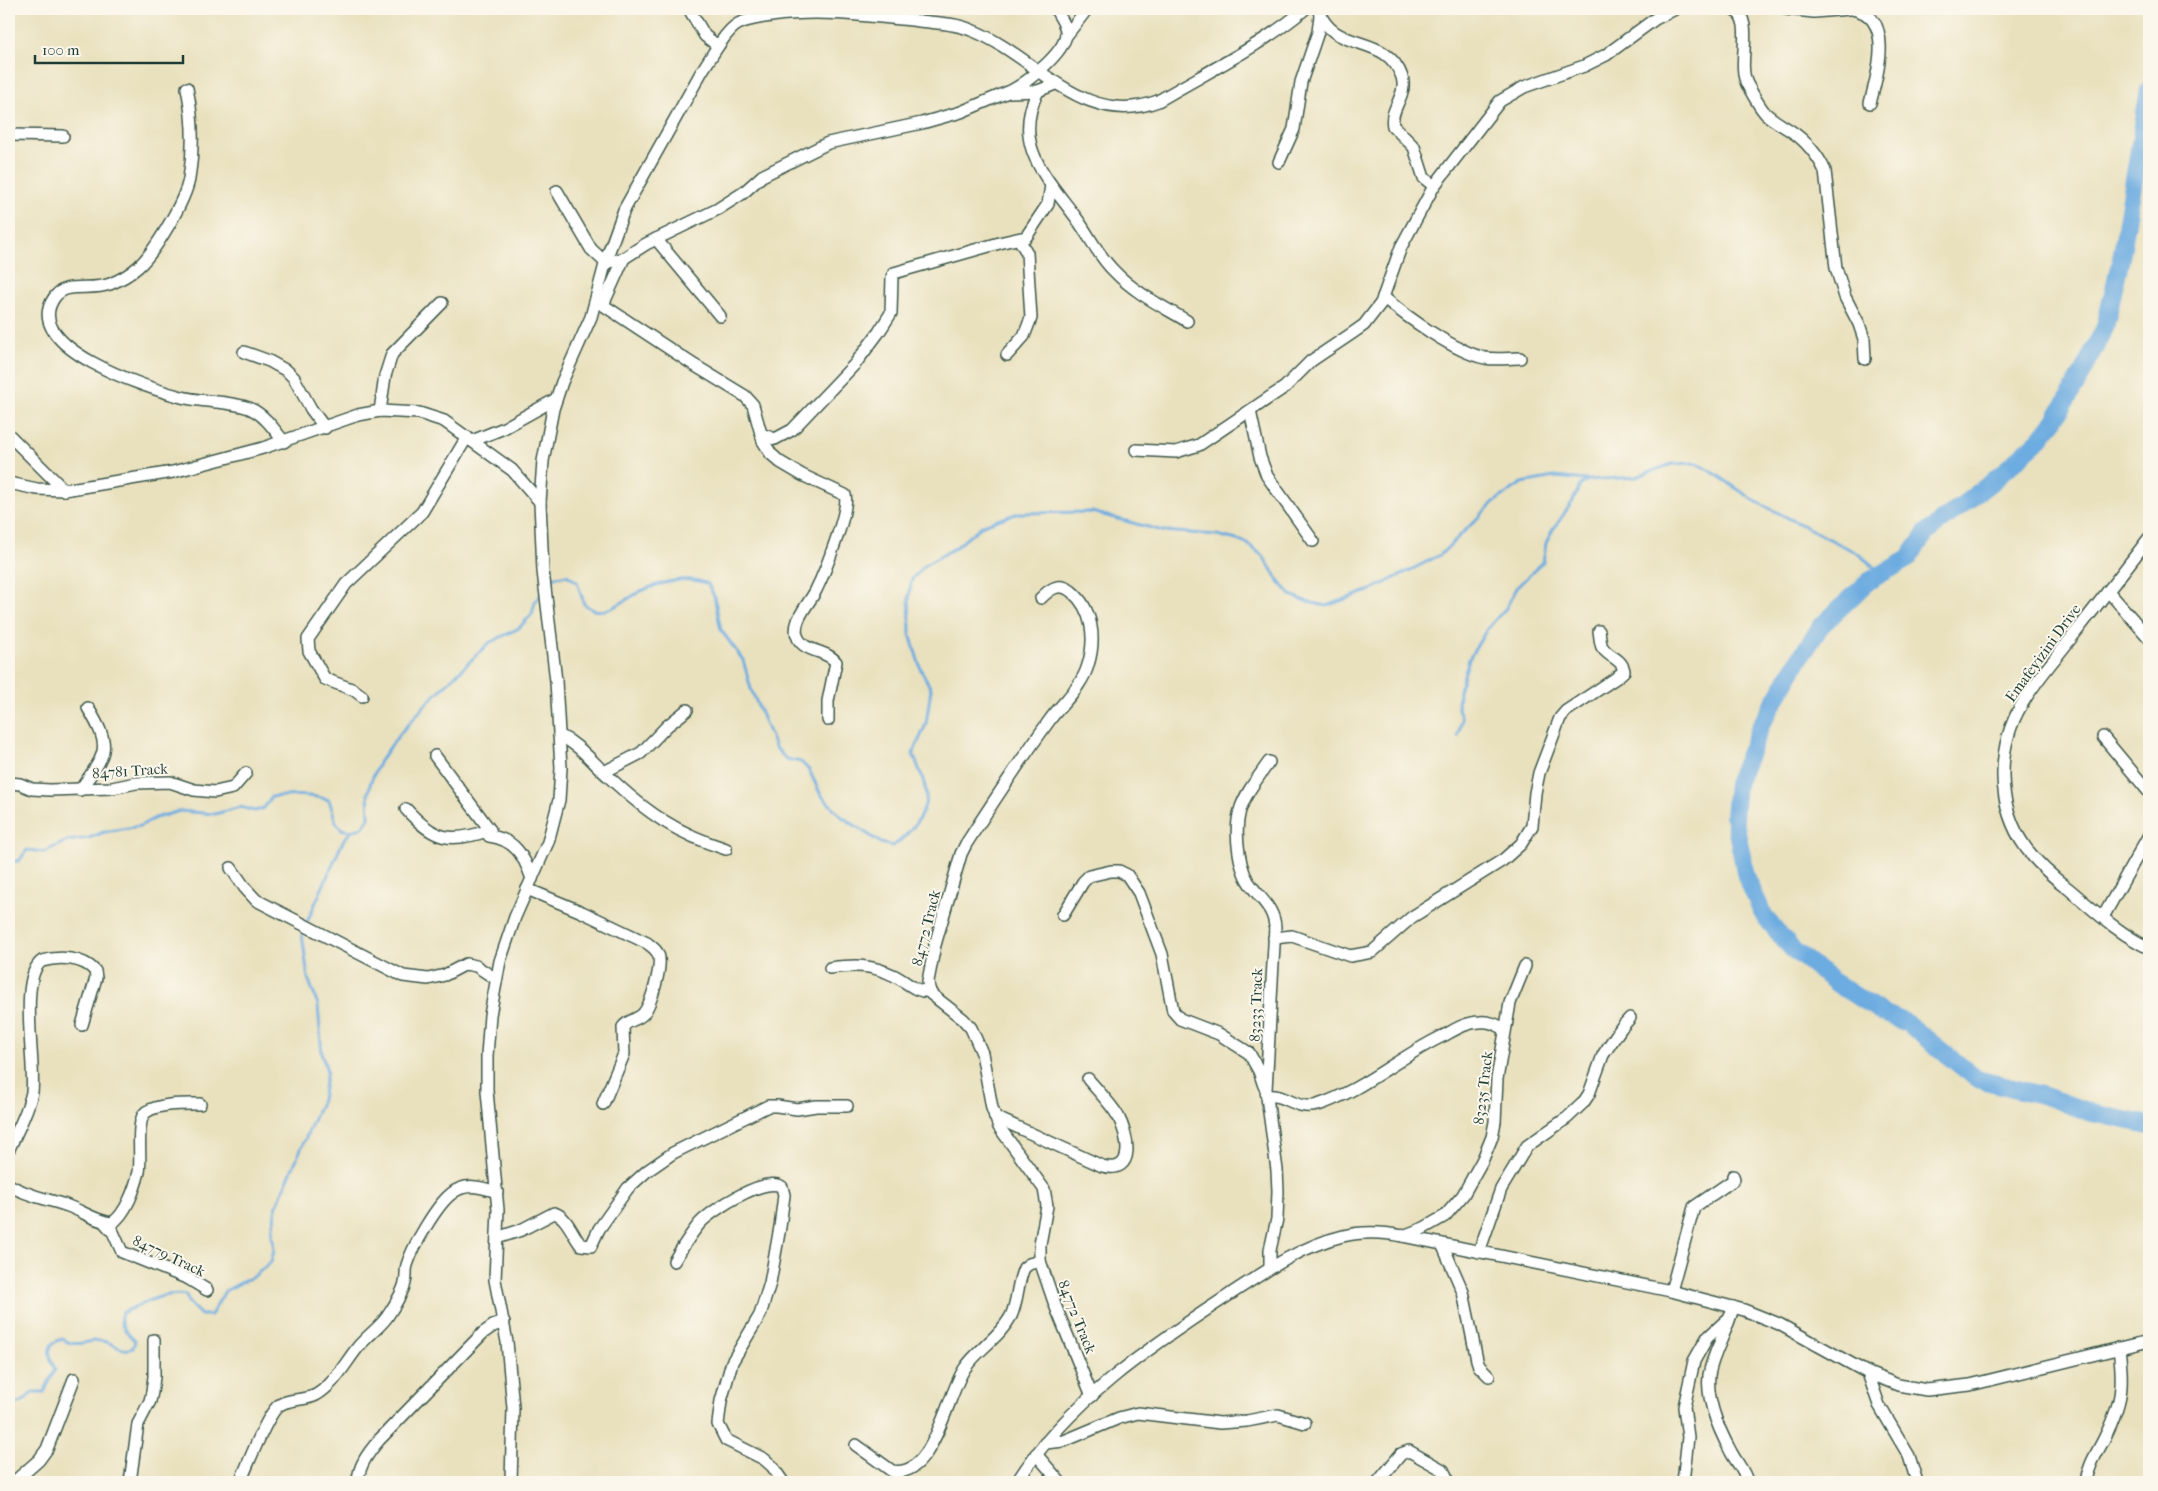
<svg xmlns="http://www.w3.org/2000/svg" width="2158" height="1491" viewBox="0 0 2158 1491" font-family="'IM FELL French Canon',serif">
<style>
.lines{fill:none;stroke-linecap:round;stroke-linejoin:round}
.stream{stroke:#6dace0;stroke-width:3}
.river{stroke:#6dace0;stroke-width:18}
.minor-casing{stroke:#3d5649;stroke-width:14}
.minor{stroke:#fff;stroke-width:11}
.labels{text-anchor:middle;dominant-baseline:central;stroke-width:4;stroke-linejoin:round;paint-order:stroke}
.street-label{font-size:15px;fill:#1f3d34;stroke:#fbf7ec}
</style>
<rect width="100%" height="100%" fill="#fbf7ec"/>
<filter id="ink" filterUnits="userSpaceOnUse"><feTurbulence type="fractalNoise" baseFrequency=".02" numOctaves="2"/><feDisplacementMap in="SourceGraphic" scale="10" xChannelSelector="R" yChannelSelector="G"/><feConvolveMatrix kernelMatrix="1 2 1 2 8 2 1 2 1" color-interpolation-filters="sRGB"/></filter>
<filter id="wash" filterUnits="userSpaceOnUse"><feTurbulence type="fractalNoise" baseFrequency=".0096" numOctaves="4" result="noise"/><feDisplacementMap in="SourceGraphic" scale="20" xChannelSelector="R" yChannelSelector="G"/><feGaussianBlur stdDeviation="1.12" result="paint"/><feColorMatrix in="noise" values="0 0 0 0 0 0 0 0 0 0 0 0 0 0 0 0 0 1.4 0 .05"/><feComposite in="paint" operator="in"/></filter>
<g filter="url(#wash)">
<rect width="100%" height="100%" fill="#e9e1be"/>
<g class="lines">
<g class="stream">
<path d="M 548,584 L 552,578 L 567,575 L 577,582 L 584,604 C 587,606 591,609 594,610 C 611,614 627,598 641,591 C 662,582 686,575 708,584 L 714,596 L 721,630 L 743,660 L 751,689 L 775,747 L 786,759 L 801,762 L 809,770 L 821,795 L 841,816 L 881,843 L 893,846 C 907,836 924,818 926,799 C 927,784 918,767 913,754 L 926,724 L 931,689 L 921,670 L 910,634 L 909,596 L 912,579 L 925,565 L 955,548 L 983,525 L 1019,513 L 1092,512 L 1163,531 L 1217,535 L 1245,542 L 1263,556 L 1278,580 L 1291,595 L 1308,602 L 1326,606 L 1371,590 L 1440,555 L 1494,502 L 1522,483 L 1554,477 L 1587,480 L 1636,477 L 1672,464 L 1696,463 L 1717,475 L 1755,501 L 1857,553 L 1882,573"/>
<path d="M 1458,736 L 1462,719 L 1458,709 L 1459,691 L 1469,659 L 1487,629 L 1506,608 L 1516,588 L 1543,562 L 1546,543 L 1552,531 L 1573,501 L 1580,486 L 1587,480"/>
<path d="M 9,861 L 19,861 L 27,850 L 44,852 L 67,841 L 89,838 L 104,832 L 140,826 L 155,818 L 180,811 L 215,814 L 240,807 L 255,811 L 264,808 L 271,797 C 291,795 310,794 329,800 L 336,822 L 341,829 L 352,831"/>
<path d="M 307,922 L 344,839 L 352,831 L 363,827 L 369,818 L 368,793 L 371,781 L 380,761 L 399,735 L 427,703 L 489,643 L 519,628 L 532,614 L 535,602 L 542,593"/>
<path d="M 9,1408 L 23,1401 L 33,1392 L 44,1392 L 55,1370 C 49,1357 44,1343 63,1339 C 76,1349 88,1339 102,1341 C 114,1342 120,1353 133,1348 L 135,1341 C 127,1332 117,1325 122,1313 C 142,1304 164,1291 186,1295 L 188,1302 L 201,1315 L 211,1315 L 225,1291 L 254,1276 L 271,1262 L 274,1250 L 272,1234 L 276,1207 L 322,1100 L 327,1071 L 322,1055 L 318,1005 L 308,978 L 302,934 L 304,928"/>
</g>
<path class="river" d="M 2149,89 L 2121,258 L 2105,327 L 2080,378 L 2055,420 L 2039,440 L 1993,481 L 1926,533 L 1908,559 L 1869,581 L 1821,626 L 1798,661 L 1761,725 L 1737,784 L 1734,817 L 1746,876 L 1764,916 L 1792,949 L 1837,984 L 1881,1012 L 1907,1023 L 1977,1079 L 2045,1096 L 2092,1113 L 2149,1125"/>
</g>
</g>
<g filter="url(#ink)">
<g class="lines">
<g class="minor-casing">
<g id="minor">
<path d="M 689,9 L 705,36 L 718,46"/>
<path d="M 1318,9 C 1333,55 1386,31 1402,77 C 1408,95 1389,109 1393,126 L 1414,147 L 1424,178 L 1434,186"/>
<path d="M 1733,9 C 1756,20 1736,62 1747,84 C 1752,93 1758,105 1765,113 C 1772,120 1782,125 1791,131 C 1805,140 1818,155 1825,171 L 1836,268 L 1845,297 L 1859,324 L 1864,339 L 1865,359"/>
<path d="M 1786,9 L 1814,12 L 1849,9"/>
<path d="M 1852,9 C 1895,15 1878,74 1870,103"/>
<path d="M 1066,36 L 1087,9"/>
<path d="M 187,88 C 193,118 194,149 189,179 C 185,201 155,252 138,267 C 130,274 120,280 110,284 C 89,292 66,280 54,298 C 20,347 148,388 178,396 C 201,403 227,400 249,408 C 265,415 274,429 284,442"/>
<path d="M 1038,91 C 1011,145 1047,178 1077,219 C 1090,237 1099,257 1115,272 C 1135,293 1162,306 1187,321"/>
<path d="M 1009,92 C 1025,84 1065,53 1066,34 C 1067,25 1059,17 1056,9"/>
<path d="M 9,135 L 63,136"/>
<path d="M 1279,162 L 1294,129 L 1301,82 L 1318,32 L 1320,16"/>
<path d="M 557,191 L 591,249 L 606,263 L 624,258 L 646,244 L 718,209 L 743,193 L 762,176 L 828,143 L 922,123 L 961,112 L 1008,92 L 1038,91 L 1055,84"/>
<path d="M 656,239 L 720,316"/>
<path d="M 1383,297 C 1407,317 1455,352 1485,358 C 1497,360 1509,358 1520,358"/>
<path d="M 596,302 L 603,305 L 694,365 L 745,396 L 753,405 L 763,441 L 771,454 L 780,462 L 802,475 L 845,495 C 850,509 824,574 816,590 C 810,603 790,622 798,638 C 804,652 827,650 836,662 L 828,701 L 828,720"/>
<path d="M 603,305 L 624,258"/>
<path d="M 244,352 L 269,361 L 287,371 L 294,378 L 311,409 L 325,428"/>
<path d="M 1007,355 L 1024,336 L 1031,318 L 1027,253 L 1019,239"/>
<path d="M 380,411 L 385,376 L 392,354 L 442,303"/>
<path d="M 1250,411 L 1260,457 L 1267,476 L 1313,541"/>
<path d="M 761,434 L 775,439 L 792,430 L 855,364 L 879,332 L 891,313 L 892,277 L 894,273 L 1003,242 L 1026,237 L 1048,204 L 1051,185"/>
<path d="M 9,435 L 64,490"/>
<path d="M 472,441 L 504,428 L 556,399"/>
<path d="M 1136,450 L 1176,452 L 1199,445 L 1285,387 L 1311,361 L 1354,332 L 1364,325 L 1381,303 L 1401,247 L 1434,186 L 1500,101 L 1524,87 L 1584,66 L 1606,55 L 1655,19 L 1675,9"/>
<path d="M 9,483 L 37,489 L 64,490 L 173,472 L 263,448 L 358,415 L 380,411 L 419,413 L 444,421 L 512,470 L 540,502"/>
<path d="M 2149,538 C 2124,571 2098,604 2072,637 C 2055,659 2036,680 2022,704 C 1996,748 1996,806 2026,848 C 2038,864 2054,878 2070,890 C 2095,911 2119,934 2149,948"/>
<path d="M 2108,591 L 2149,638"/>
<path d="M 1041,598 C 1050,589 1059,582 1071,591 C 1093,609 1096,639 1088,665 C 1082,687 1062,703 1049,721 C 1020,761 993,802 966,844 L 961,854 L 935,945 L 928,981 L 929,989 L 931,994 L 963,1019 L 971,1028 L 982,1053 L 992,1108 L 999,1127 L 1044,1189 L 1047,1206 L 1040,1244 L 1040,1261 L 1055,1305 L 1092,1396"/>
<path d="M 362,696 L 354,690 L 325,679 L 309,651 L 308,639 L 346,584 L 422,512 L 467,437"/>
<path d="M 559,735 C 580,745 592,762 609,777 C 647,813 676,833 726,849"/>
<path d="M 2103,737 L 2149,792"/>
<path d="M 435,756 L 490,830"/>
<path d="M 1269,762 C 1245,796 1232,809 1239,853 C 1241,866 1244,878 1253,888 C 1263,901 1274,910 1275,927 L 1266,1090 L 1277,1170 L 1278,1191 L 1277,1219 L 1270,1250 L 1270,1268"/>
<path d="M 604,772 L 641,753 L 667,726 L 687,710"/>
<path d="M 9,783 L 20,784 L 32,789 L 50,790 L 112,788 L 136,783 L 170,782 L 194,790 L 215,792 L 233,788 L 246,773"/>
<path d="M 80,790 C 106,753 113,749 88,708"/>
<path d="M 406,809 C 434,840 450,844 490,830 L 489,836 C 515,839 524,856 532,879"/>
<path d="M 231,868 L 245,888 L 256,900 L 403,976 L 428,979 L 445,975 L 466,964 L 476,966 L 496,979"/>
<path d="M 527,889 L 582,912 L 647,943 C 651,946 656,949 658,954 C 663,965 651,1005 643,1014 C 637,1020 628,1020 623,1027 L 624,1054 L 603,1104"/>
<path d="M 1063,915 L 1083,882 L 1089,876 L 1111,871 L 1119,871 L 1127,875 L 1139,893 L 1162,954 L 1173,1011 L 1180,1019 L 1219,1034 L 1249,1053 L 1259,1071 L 1264,1086"/>
<path d="M 2103,917 L 2149,835"/>
<path d="M 1274,938 L 1292,936 L 1350,956 L 1372,952 L 1412,917 L 1503,860 L 1521,844 L 1532,826 L 1535,793 L 1539,773 L 1560,718 L 1566,711 L 1616,678 L 1624,671 C 1622,658 1609,658 1602,647 C 1600,643 1600,636 1599,631"/>
<path d="M 830,968 C 855,965 871,964 895,976 C 907,982 916,993 930,991"/>
<path d="M 1267,1096 C 1286,1093 1295,1111 1318,1105 C 1364,1090 1401,1055 1445,1035 C 1456,1029 1467,1022 1480,1022 C 1490,1021 1497,1025 1505,1029"/>
<path d="M 995,1117 L 1102,1166 C 1137,1175 1128,1135 1118,1116 C 1110,1103 1098,1091 1088,1079"/>
<path d="M 9,1149 C 17,1131 28,1112 32,1092 C 36,1065 18,977 42,961 C 59,956 83,957 95,971 L 96,978 L 82,1025"/>
<path d="M 9,1185 C 27,1196 48,1199 68,1206 C 82,1211 97,1222 112,1223 C 126,1214 135,1188 139,1172 C 142,1159 135,1120 146,1112 C 160,1103 184,1104 200,1104"/>
<path d="M 105,1223 L 113,1232 L 122,1252 L 189,1279 L 207,1290"/>
<path d="M 1403,1236 L 1424,1228 L 1445,1216 L 1463,1195 L 1483,1159 L 1492,1137 L 1495,1122 L 1497,1079 L 1510,1003 L 1525,966"/>
<path d="M 497,1238 L 521,1230 L 554,1213 C 567,1216 573,1236 581,1245 L 591,1246 L 599,1229 L 628,1188 L 647,1171 L 673,1153 L 768,1106 L 777,1106 L 797,1109 L 816,1106 L 847,1106"/>
<path d="M 1442,1244 L 1463,1292 L 1477,1360 L 1479,1366 L 1489,1376"/>
<path d="M 1479,1252 L 1501,1189 L 1527,1146 L 1567,1118 L 1583,1103 L 1589,1094 L 1603,1055 L 1621,1028 L 1630,1018"/>
<path d="M 674,1261 C 682,1248 690,1235 700,1223 C 712,1210 766,1175 782,1187 L 784,1195 L 780,1227 L 770,1283 L 760,1315 L 732,1362 L 721,1401 L 718,1424 L 726,1440 L 764,1459 L 772,1466 L 783,1482"/>
<path d="M 1671,1291 L 1694,1207 L 1732,1181 L 1734,1179 L 1733,1176"/>
<path d="M 1733,1307 C 1728,1331 1713,1351 1709,1375 C 1706,1401 1719,1430 1731,1452 C 1736,1462 1745,1471 1747,1482"/>
<path d="M 1868,1373 L 1879,1405 L 1909,1456 L 1917,1482"/>
<path d="M 1045,1443 L 1064,1441 L 1119,1418 L 1138,1413 L 1220,1423 L 1247,1421 L 1278,1415 L 1305,1423"/>
<path d="M 856,1445 L 892,1471 C 934,1480 947,1393 965,1368 C 978,1349 1000,1337 1011,1316 C 1018,1301 1017,1283 1024,1268 L 1029,1264 L 1040,1261"/>
<path d="M 1036,1454 L 1060,1482"/>
<path d="M 14,1482 L 39,1460 L 47,1449 L 74,1379"/>
<path d="M 130,1482 L 138,1424 L 150,1401 L 152,1392 L 154,1377 L 154,1340"/>
<path d="M 240,1482 C 248,1465 265,1419 277,1407 C 286,1398 305,1401 316,1395 C 335,1384 345,1363 358,1347 C 367,1336 379,1328 387,1317 C 394,1306 402,1295 405,1283 C 407,1277 405,1271 407,1265 C 413,1246 436,1206 451,1194 C 465,1182 481,1187 497,1192"/>
<path d="M 358,1482 C 358,1466 369,1452 379,1440 L 483,1333 L 493,1326 L 504,1322"/>
<path d="M 511,1482 L 513,1408 L 507,1342 L 495,1280 L 498,1210 L 487,1091 L 487,1056 L 490,1015 L 500,961 L 515,917 L 548,842 L 559,800 L 561,768 L 556,681 L 543,571 L 540,502 L 543,461 L 553,409 L 562,382 L 591,317 L 607,257 L 624,210 L 702,71 L 718,46 C 724,38 729,29 738,24 C 748,19 760,18 771,16 C 820,9 870,16 919,21 C 936,23 955,23 971,30 C 1035,54 1082,130 1158,101 C 1207,72 1261,46 1305,9"/>
<path d="M 1017,1482 C 1067,1402 1151,1346 1229,1295 C 1264,1272 1301,1246 1343,1236 C 1363,1231 1382,1232 1403,1236 L 1671,1291 L 1744,1310 L 1779,1324 L 1868,1373 L 1898,1385 L 1927,1390 L 1970,1385 L 2149,1341"/>
<path d="M 1378,1482 L 1401,1454 L 1409,1451 L 1443,1470 L 1449,1482"/>
<path d="M 1683,1482 L 1688,1437 L 1684,1407 L 1694,1361 L 1707,1338 L 1730,1317"/>
<path d="M 2086,1482 C 2088,1466 2097,1453 2104,1439 C 2122,1402 2124,1388 2119,1348"/>
</g>
</g>
<use href="#minor" class="minor"/>
</g>
</g>
<g class="labels">
<g class="street-label">
<text transform="translate(2043 653) rotate(-54)">Emafeyizini Drive</text>
<text transform="translate(130 771) rotate(-4)">84781 Track</text>
<text transform="translate(926 928) rotate(-76)">84772 Track</text>
<text transform="translate(1256 1005) rotate(-88)">83233 Track</text>
<text transform="translate(1483 1088) rotate(-83)">83235 Track</text>
<text transform="translate(169 1256) rotate(25)">84779 Track</text>
<text transform="translate(1077 1317) rotate(68)">84772 Track</text>
</g>
</g>
<rect width="2158" height="1491" fill="none" stroke="#fbf7ec" stroke-width="30"/>
<path d="M35 55v8h148v-8" fill="none" stroke="#1f3d34" stroke-width="2.5"/>
<text x="42" y="55" font-size="15" fill="#1f3d34" stroke="#fbf7ec" stroke-width="4" paint-order="stroke">100 m</text>
</svg>
